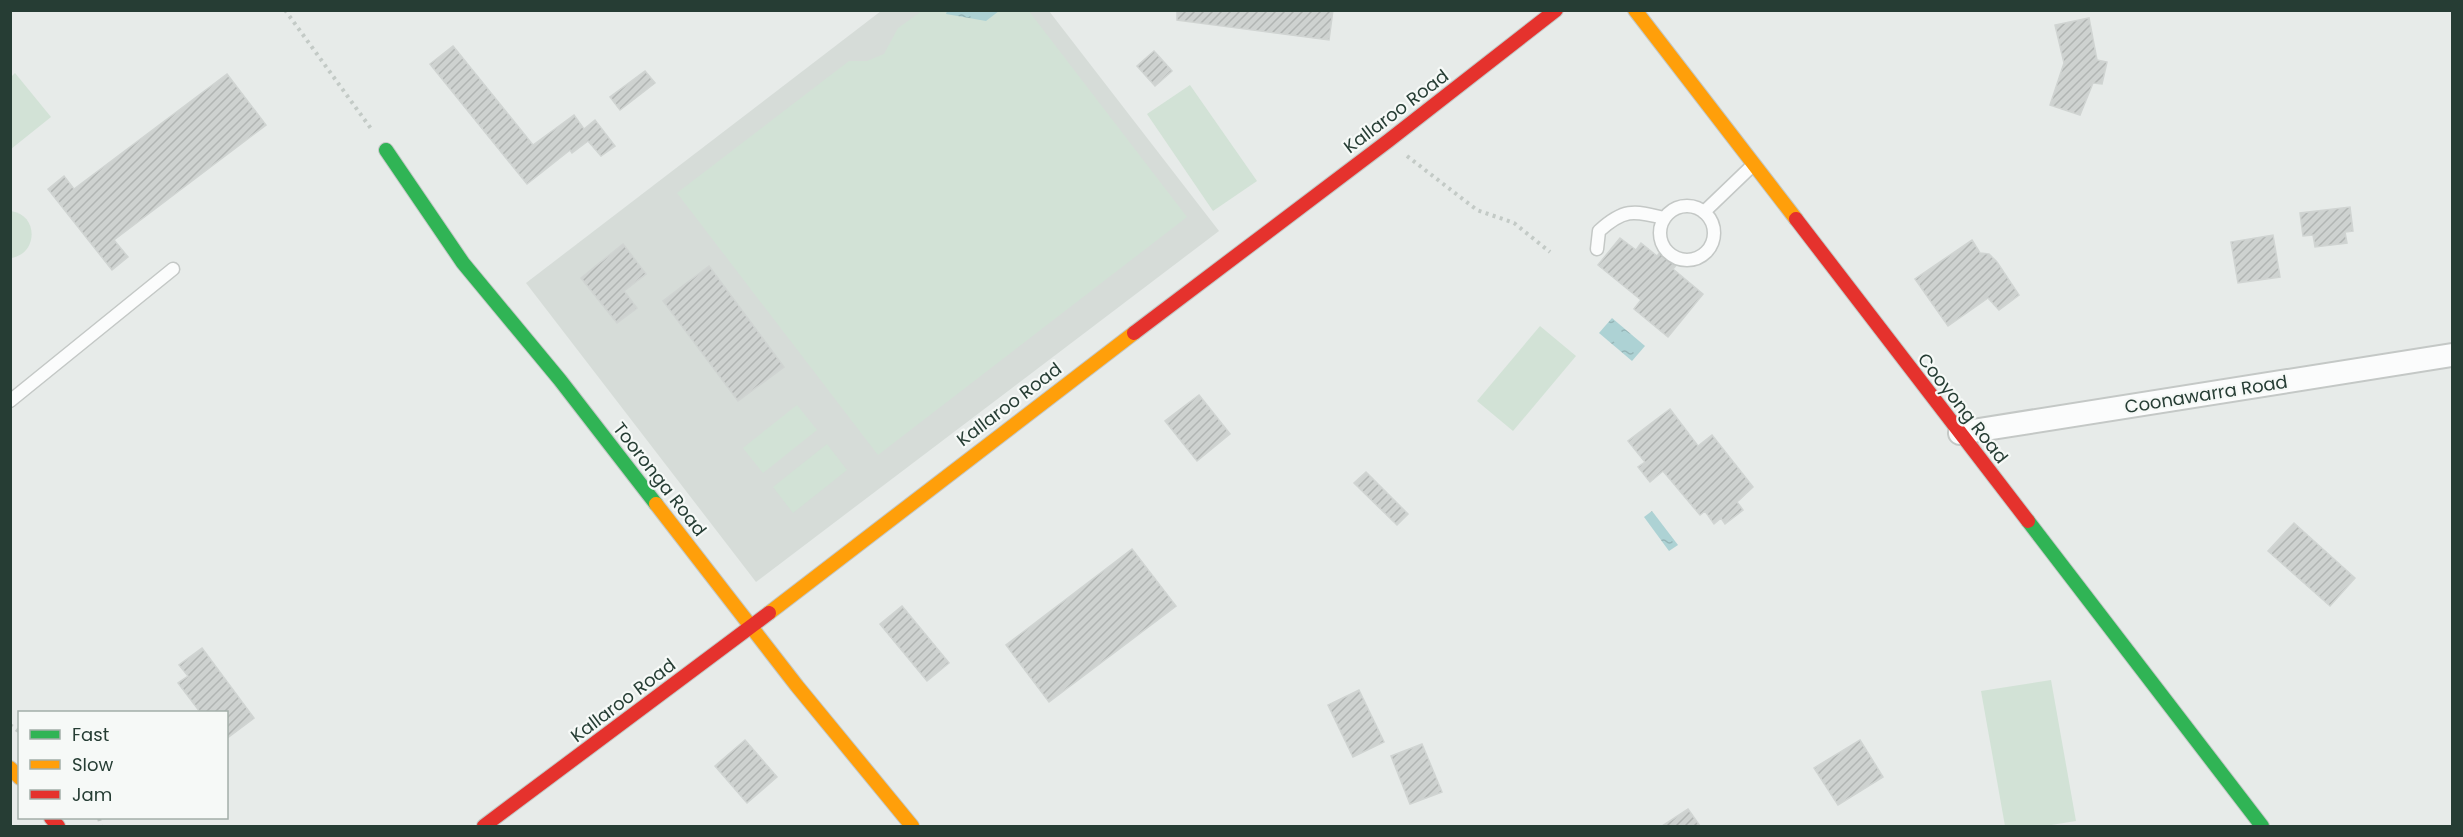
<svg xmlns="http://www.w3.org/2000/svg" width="2463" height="837" viewBox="0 0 2463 837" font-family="Poppins,sans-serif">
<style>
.built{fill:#d6dcd8}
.garden{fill:#d2e2d6}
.water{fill:url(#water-ripples)}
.building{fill:url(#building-hatch);stroke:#d0d4d2;stroke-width:1.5}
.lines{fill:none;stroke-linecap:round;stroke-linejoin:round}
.lane-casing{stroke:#c4c8c6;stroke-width:15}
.street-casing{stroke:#c4c8c6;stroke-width:26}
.fast-casing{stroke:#c3c8c6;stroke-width:16}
.slow-casing{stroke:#c3c8c6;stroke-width:16}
.jam-casing{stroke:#c3c8c6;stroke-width:16}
.path{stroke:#c3cac6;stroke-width:4;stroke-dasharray:3 4.5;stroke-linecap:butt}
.lane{stroke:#fbfcfc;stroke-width:12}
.street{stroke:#fbfcfc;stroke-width:22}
.fast{stroke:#30b455;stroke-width:14}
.slow{stroke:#ff9f0a;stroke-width:14}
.jam{stroke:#e5322d;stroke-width:14}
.labels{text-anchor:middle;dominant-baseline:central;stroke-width:4.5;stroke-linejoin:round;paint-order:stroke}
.street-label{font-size:18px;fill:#263d34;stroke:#f6f9f7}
</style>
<defs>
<pattern id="water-ripples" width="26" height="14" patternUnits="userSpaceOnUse" patternTransform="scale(1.5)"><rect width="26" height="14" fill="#add2d4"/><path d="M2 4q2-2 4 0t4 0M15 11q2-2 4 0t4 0" fill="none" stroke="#95b5b7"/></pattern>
<pattern id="building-hatch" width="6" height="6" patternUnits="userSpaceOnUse" patternTransform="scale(1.5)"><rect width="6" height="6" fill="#ced2d0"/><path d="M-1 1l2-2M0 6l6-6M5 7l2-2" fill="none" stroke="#b1b5b3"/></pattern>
</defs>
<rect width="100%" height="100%" fill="#e7ebe9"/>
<path class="built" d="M 881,11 L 1049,11 L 1219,231 L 756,582 L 526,283 Z"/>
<g class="garden">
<path d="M 1028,10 L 1187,217 L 878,455 L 677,193 L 849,61 L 867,61 L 884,54 L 898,28 L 922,11 Z"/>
<path d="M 15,73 L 51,117 L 11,149 L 11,77 Z"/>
<path d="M 1190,85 L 1257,181 L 1213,211 L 1147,114 Z"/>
<path d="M 11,211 C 39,215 38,254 11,258 Z"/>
<path d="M 1540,326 L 1576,356 L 1513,431 L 1477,401 Z"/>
<path d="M 797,405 L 817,430 L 763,473 L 743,448 Z"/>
<path d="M 827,444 L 847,470 L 793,513 L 773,487 Z"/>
<path d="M 2051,680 L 2076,821 L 2045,826 L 2005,826 L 1981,691 Z"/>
</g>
<g class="water">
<path d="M 947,11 L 947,10 L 999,11 L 986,21 L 946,14 Z"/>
<path d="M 1612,318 L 1645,346 L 1632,361 L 1599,333 Z"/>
<path d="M 1652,511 L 1678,545 L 1669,551 L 1644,517 Z"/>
</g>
<g class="building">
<path d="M 1177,10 L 1333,10 L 1329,40 L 1177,20 Z"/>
<path d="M 2089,18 L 2097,60 L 2107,62 L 2102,84 L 2093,83 L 2080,115 L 2050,105 L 2064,63 L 2055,25 Z"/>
<path d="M 453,46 L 533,145 L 574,115 L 584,129 L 595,120 L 615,146 L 601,156 L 588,141 L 572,153 L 570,150 L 527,184 L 430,64 Z"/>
<path d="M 1154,51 L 1172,71 L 1155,86 L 1137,66 Z"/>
<path d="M 645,71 L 655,83 L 620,110 L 610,97 Z"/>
<path d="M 227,74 L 266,125 L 114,240 L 128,257 L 112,270 L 48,189 L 64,176 L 74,189 Z"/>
<path d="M 2350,207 L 2353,231 L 2345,232 L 2347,243 L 2315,247 L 2313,235 L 2303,236 L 2300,213 Z"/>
<path d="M 2273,235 L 2280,277 L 2238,283 L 2231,242 Z"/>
<path d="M 1620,238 L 1636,250 L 1641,243 L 1657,256 L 1667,244 L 1683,257 L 1673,269 L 1703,294 L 1668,337 L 1634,309 L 1641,300 L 1598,265 Z"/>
<path d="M 1972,240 L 1980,253 L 1989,254 L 1997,262 L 2019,295 L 1999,310 L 1988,298 L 1948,326 L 1915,279 Z"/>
<path d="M 623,244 L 646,274 L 624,291 L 637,308 L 617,323 L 581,278 Z"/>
<path d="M 709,266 L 784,367 L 738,401 L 663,301 Z"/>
<path d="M 1199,395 L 1230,434 L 1197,461 L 1165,421 Z"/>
<path d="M 1670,409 L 1698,446 L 1712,435 L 1753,487 L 1737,502 L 1743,510 L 1725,524 L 1721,518 L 1714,524 L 1705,511 L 1700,515 L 1663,471 L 1650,482 L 1638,467 L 1645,462 L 1628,441 Z"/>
<path d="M 1366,472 L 1408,514 L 1397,525 L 1354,483 Z"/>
<path d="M 2294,523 L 2355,578 L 2330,606 L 2268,551 Z"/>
<path d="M 1132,549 L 1176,606 L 1049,702 L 1006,645 Z"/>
<path d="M 902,606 L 949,663 L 927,681 L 880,624 Z"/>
<path d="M 202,648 L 254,718 L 226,739 L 226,712 L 200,712 L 178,683 L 188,676 L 179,665 Z"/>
<path d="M 1359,690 L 1384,742 L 1353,757 L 1328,705 Z"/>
<path d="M 745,740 L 777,777 L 747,803 L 715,766 Z"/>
<path d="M 1860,740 L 1883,777 L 1838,805 L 1814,768 Z"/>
<path d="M 1422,744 L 1442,792 L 1410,804 L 1391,756 Z"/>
<path d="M 1688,809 L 1700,826 L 1662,826 Z"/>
</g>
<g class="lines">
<g class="lane-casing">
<g id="lane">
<circle cx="1687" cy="233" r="27"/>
<path d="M 1704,212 L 1753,165"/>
<path d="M 1597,249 L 1599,231 C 1623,209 1633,210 1664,218"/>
<path d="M 10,401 L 173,269"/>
</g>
</g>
<g class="street-casing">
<path id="street" d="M 1960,433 L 2452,355"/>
</g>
<g class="fast-casing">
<g id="fast">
<path d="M 386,150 L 463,263 L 560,380 L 656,504"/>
<path d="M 2028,521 L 2262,826"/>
</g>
</g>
<g class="slow-casing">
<g id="slow">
<path d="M 1635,10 L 1796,219"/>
<path d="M 656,504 L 797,686 L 912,826"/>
<path d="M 769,613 L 1134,333"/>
<path d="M 10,768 L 20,778"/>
</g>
</g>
<g class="jam-casing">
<g id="jam">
<path d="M 1796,219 L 2028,521"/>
<path d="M 1134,333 L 1388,141 L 1556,10"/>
<path d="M 51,818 L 58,826"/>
<path d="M 484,826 L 769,613"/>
</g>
</g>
<g class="path">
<path d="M 285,10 L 372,130"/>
<path d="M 1407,156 L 1477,210 L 1514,223 L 1550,252"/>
<path d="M 10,725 L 20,732"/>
<path d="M 99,818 L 101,826"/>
</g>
<use href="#lane" class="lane"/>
<use href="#street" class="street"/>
<use href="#fast" class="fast"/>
<use href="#slow" class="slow"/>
<use href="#jam" class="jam"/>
</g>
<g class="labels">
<g class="street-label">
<text transform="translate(1396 111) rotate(-37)">Kallaroo Road</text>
<text transform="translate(2206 394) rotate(-9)">Coonawarra Road</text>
<text transform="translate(1009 404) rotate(-37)">Kallaroo Road</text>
<text transform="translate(1963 408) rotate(52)">Cooyong Road</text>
<text transform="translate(660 479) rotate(52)">Tooronga Road</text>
<text transform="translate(623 700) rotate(-37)">Kallaroo Road</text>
</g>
</g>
<rect width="2463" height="837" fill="none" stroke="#263d34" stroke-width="24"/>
<rect x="18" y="711" width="210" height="108" fill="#f6f9f7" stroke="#a3aea9" stroke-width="1.5"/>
<rect x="30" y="730" width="30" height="9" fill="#30b455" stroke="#a3aea9" stroke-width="1.5"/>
<text x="72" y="741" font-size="18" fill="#263d34">Fast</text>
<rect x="30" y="760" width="30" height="9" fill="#ff9f0a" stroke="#a3aea9" stroke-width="1.5"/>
<text x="72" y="771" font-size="18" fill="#263d34">Slow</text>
<rect x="30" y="790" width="30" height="9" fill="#e5322d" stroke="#a3aea9" stroke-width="1.5"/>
<text x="72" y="801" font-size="18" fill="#263d34">Jam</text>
</svg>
